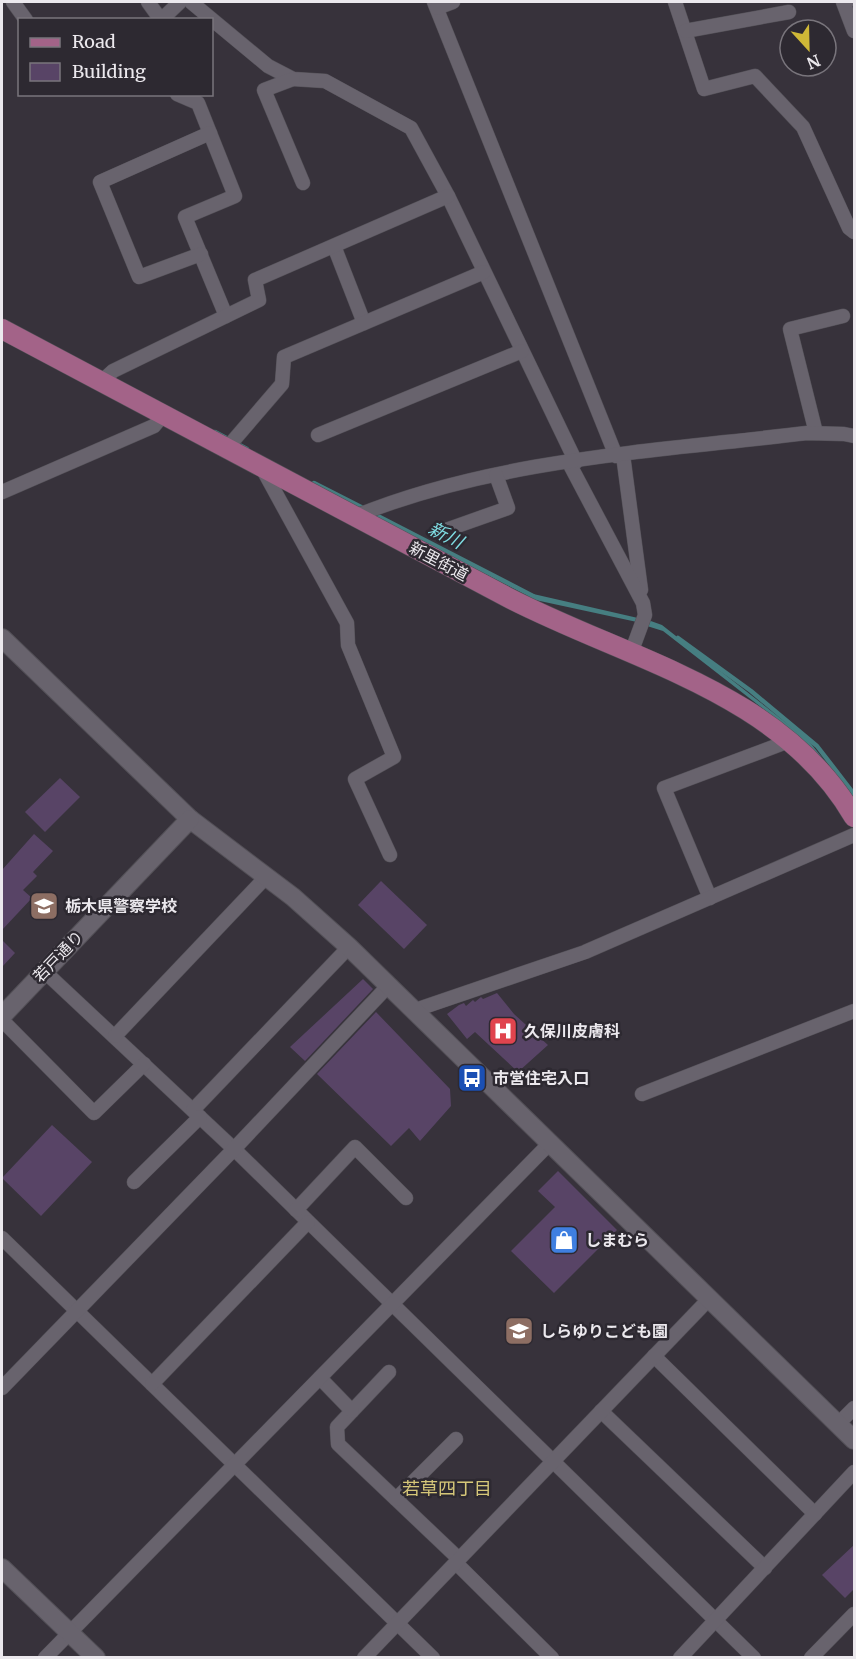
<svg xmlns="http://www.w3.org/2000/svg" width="856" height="1659" viewBox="0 0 856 1659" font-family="Merriweather,'Noto Sans JP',serif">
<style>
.water{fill:#467e81}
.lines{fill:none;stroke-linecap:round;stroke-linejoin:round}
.stream{stroke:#467e81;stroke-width:4.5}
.building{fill:#584466}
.street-casing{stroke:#535057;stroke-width:15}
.secondary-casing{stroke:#535057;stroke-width:20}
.primary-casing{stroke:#535057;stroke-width:21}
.street{stroke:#68636d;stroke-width:14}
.secondary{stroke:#68636d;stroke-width:18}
.primary{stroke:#a36388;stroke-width:20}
.labels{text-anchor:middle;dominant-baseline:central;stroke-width:5;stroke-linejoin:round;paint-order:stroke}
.street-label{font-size:16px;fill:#ebe8ed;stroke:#2d2931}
.poi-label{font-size:16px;font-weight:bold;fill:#ebe8ed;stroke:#2d2931;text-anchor:start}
.water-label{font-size:18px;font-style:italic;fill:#7fdde3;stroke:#2d2931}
.neighbourhood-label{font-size:18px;fill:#d6c779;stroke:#2d2931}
</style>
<rect width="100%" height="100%" fill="#37323b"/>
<g class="water">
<path d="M 529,593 L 638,618 L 637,622 L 526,598 Z"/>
<path d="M 648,620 L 662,625 L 808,740 L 854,797 L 854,807 L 802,739 L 663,631 L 647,626 Z"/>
</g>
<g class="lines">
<g class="stream">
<path d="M 215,432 L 247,449"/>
<path d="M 314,483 L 365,509"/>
<path d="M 372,513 L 533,596"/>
<path d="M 678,638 L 751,691 L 817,746 L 854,794"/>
</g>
</g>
<g class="building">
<path d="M 60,778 L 80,797 L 45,832 L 25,812 Z"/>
<path d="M 34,834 L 53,851 L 33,872 L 37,876 L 23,890 L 32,898 L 2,930 L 2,870 Z"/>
<path d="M 381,881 L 427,925 L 404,949 L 358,905 Z"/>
<path d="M 2,940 L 15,953 L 2,967 Z"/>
<path d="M 363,979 L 373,989 L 305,1061 L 290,1047 Z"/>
<path d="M 497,993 L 514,1014 L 548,1045 L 518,1072 L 475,1032 L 467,1039 L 447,1014 L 459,1005 L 464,1003 L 466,1006 L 473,1000 L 475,1002 L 481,997 L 483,999 Z"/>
<path d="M 376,1012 L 450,1089 L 451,1106 L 420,1141 L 409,1128 L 391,1146 L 317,1074 Z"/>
<path d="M 52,1125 L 92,1162 L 41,1216 L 2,1178 Z"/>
<path d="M 558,1171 L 617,1230 L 554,1293 L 511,1251 L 555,1207 L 538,1191 Z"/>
<path d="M 855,1544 L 855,1588 L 845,1598 L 822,1575 Z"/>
</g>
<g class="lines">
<g class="street-casing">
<g id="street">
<path d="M 13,2 L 26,20"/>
<path d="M 148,2 L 161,20"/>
<path d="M 191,2 L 268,66 L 293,79 L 325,81 L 411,128 L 448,196 L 576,462"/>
<path d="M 434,2 L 616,456"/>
<path d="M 675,2 L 704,89 L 755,76 L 803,127 L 849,228 L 854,232"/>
<path d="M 847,2 L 843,2 L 854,31"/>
<path d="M 437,8 L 453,2"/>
<path d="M 161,20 L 180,2"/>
<path d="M 685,31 L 789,12"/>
<path d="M 293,79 L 264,90 L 303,183"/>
<path d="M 177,94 L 198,103 L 235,196 L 185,217 L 226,316"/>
<path d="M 334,246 L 364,323"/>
<path d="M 201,254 L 139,277 L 100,182 L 210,133"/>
<path d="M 101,382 L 113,371 L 259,300 L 255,280 L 448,196"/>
<path d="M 816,433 L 790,329 L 843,316"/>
<path d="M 318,435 L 522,351"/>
<path d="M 227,448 L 282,384 L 284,357 L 484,272"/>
<path d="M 623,455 L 641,590"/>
<path d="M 569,463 L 643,603 L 645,615 L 631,653"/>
<path d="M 262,468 L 347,623 L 348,645 L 394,757 L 355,779 L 390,855"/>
<path d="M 2,492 L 154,426 L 163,415"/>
<path d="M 356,516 C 495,459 659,451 807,433 L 844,434 L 854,436"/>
<path d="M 443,531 L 508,508 L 496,475"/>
<path d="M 710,898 L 664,788 L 789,741"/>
<path d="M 44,971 L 234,1149 L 754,1658"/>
<path d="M 415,1010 L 585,952 L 854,835"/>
<path d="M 2,1020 L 94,1113 L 144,1064"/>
<path d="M 115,1036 L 267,876"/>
<path d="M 642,1094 L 854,1011"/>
<path d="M 193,1110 L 349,947"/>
<path d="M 134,1182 L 200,1117"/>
<path d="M 296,1210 L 355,1147 L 406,1198"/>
<path d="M 2,1238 L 433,1658"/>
<path d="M 654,1356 L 815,1514"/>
<path d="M 389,1372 L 337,1427 L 338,1444 L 459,1559"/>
<path d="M 320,1378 L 352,1411"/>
<path d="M 152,1384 L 308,1222"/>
<path d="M 2,1388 L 234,1149 L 389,985"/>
<path d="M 601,1411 L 765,1568"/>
<path d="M 838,1424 L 854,1408"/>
<path d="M 396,1499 L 456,1439"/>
<path d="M 456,1563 L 552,1658"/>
<path d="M 45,1658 L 551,1142"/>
<path d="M 364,1658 L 709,1299"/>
<path d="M 680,1658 L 854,1472"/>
<path d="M 811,1658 L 854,1614"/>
</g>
</g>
<g class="secondary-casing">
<g id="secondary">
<path d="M 2,638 L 190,819 L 293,897 L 349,947 L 854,1440"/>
<path d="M 2,1016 L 190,819"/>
<path d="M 2,1568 L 96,1658"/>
</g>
</g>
<g class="primary-casing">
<path id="primary" d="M 2,329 C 170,419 338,509 507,597 C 628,660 781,691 854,817"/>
</g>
<use href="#street" class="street"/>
<use href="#secondary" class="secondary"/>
<use href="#primary" class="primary"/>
</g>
<defs>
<g id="school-square" transform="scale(1.5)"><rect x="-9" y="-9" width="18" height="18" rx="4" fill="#8d6e63" stroke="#2d2931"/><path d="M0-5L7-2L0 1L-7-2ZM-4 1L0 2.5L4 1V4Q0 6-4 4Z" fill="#fff"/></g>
<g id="hospital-square" transform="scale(1.5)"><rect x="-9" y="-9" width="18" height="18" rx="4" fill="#e0444e" stroke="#2d2931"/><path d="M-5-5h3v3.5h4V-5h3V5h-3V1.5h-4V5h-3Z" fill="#fff"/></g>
<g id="bus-square" transform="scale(1.5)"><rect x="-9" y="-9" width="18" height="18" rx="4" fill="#1a4fb4" stroke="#2d2931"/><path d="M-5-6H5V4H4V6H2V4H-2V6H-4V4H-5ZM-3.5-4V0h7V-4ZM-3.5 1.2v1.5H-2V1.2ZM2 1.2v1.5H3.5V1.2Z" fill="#fff"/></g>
<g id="shop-square" transform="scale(1.5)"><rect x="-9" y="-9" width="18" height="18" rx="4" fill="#3f7fe0" stroke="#2d2931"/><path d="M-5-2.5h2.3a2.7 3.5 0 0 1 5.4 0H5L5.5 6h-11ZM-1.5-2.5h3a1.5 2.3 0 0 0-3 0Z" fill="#fff"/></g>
</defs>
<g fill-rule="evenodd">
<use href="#school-square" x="44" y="906"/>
<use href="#hospital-square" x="503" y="1031"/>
<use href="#bus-square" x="472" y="1078"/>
<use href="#shop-square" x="564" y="1240"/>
<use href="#school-square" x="519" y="1331"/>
</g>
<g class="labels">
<g class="street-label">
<text transform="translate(439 561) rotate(28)">新里街道</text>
<text transform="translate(58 956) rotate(-46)">若戸通り</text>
</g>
<g class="poi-label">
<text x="65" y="906">栃木県警察学校</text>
<text x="524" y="1031">久保川皮膚科</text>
<text x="493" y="1078">市営住宅入口</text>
<text x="585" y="1240">しまむら</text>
<text x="540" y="1331">しらゆりこども園</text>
</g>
<g class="water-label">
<text transform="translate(446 535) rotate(27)">新川</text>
</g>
<g class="neighbourhood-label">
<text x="447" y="1488">若草四丁目</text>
</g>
</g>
<rect width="856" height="1659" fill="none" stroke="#ebe8ed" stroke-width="6"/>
<rect x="18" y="18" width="195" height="78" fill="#2d2931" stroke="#79757c" stroke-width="1.5"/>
<rect x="30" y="38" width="30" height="9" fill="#a36388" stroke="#79757c" stroke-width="1.5"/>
<text x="72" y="48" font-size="18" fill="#ebe8ed">Road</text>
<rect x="30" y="63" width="30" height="18" fill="#584466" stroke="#79757c" stroke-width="1.5"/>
<text x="72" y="78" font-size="18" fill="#ebe8ed">Building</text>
<g transform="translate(808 48) rotate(158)"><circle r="28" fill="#2d2931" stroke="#79757c" stroke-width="1.5"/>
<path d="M0-4.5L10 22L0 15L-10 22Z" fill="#cfb837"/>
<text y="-9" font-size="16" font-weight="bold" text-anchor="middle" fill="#ebe8ed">N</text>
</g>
</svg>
